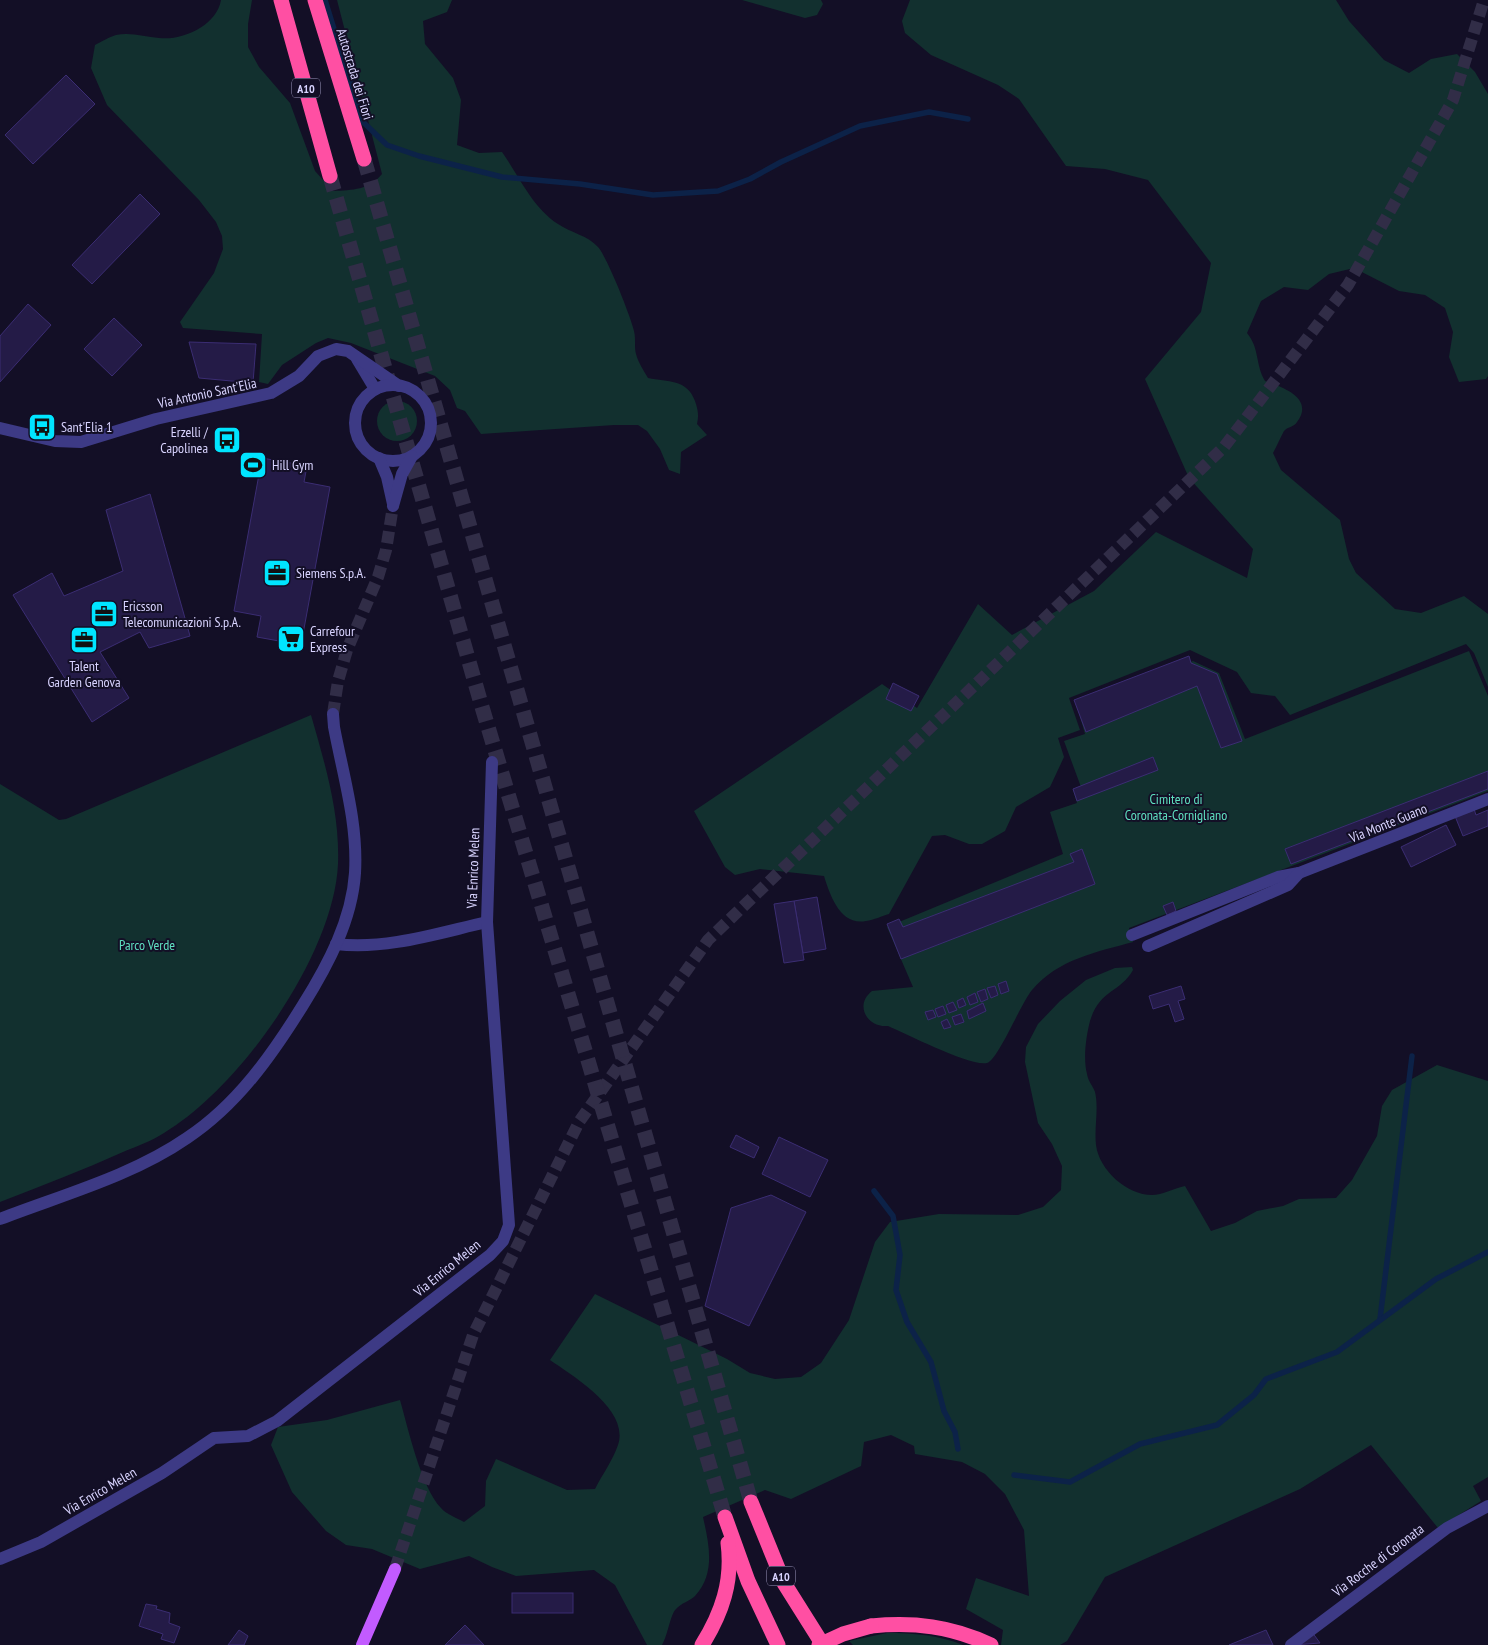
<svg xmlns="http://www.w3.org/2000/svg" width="1488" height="1645" viewBox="0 0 1488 1645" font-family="'PT Sans Narrow',sans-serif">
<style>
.green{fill:#12302f}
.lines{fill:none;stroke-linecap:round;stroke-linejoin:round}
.stream{stroke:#0c2248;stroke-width:5.5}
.building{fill:#241b47;stroke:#3b2d73}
.tertiary-tunnel{stroke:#312d47;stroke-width:12;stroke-dasharray:12 6;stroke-linecap:butt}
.primary-tunnel{stroke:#312d47;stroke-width:12;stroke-dasharray:12 6;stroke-linecap:butt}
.motorway-tunnel{stroke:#312d47;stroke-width:15;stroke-dasharray:15 8;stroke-linecap:butt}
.minor{stroke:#3d3a85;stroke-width:12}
.tertiary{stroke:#3d3a85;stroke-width:12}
.primary{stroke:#c25bff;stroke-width:12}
.motorway{stroke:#ff4fa3;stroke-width:15}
.motorway-bridge{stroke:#ff4fa3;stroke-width:15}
.labels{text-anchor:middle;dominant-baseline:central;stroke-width:4;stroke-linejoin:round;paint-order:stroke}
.shield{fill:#130f26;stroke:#9e99be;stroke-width:1}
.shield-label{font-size:12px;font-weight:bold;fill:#d9d4ff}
.street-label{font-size:14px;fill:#d9d4ff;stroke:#130f26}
.poi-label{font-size:14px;fill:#d9d4ff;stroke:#130f26;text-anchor:start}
.park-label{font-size:14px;fill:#5fe0c0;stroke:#130f26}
</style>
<rect width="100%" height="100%" fill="#130f26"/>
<g class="green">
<path d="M 221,0 L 252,0 L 248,24 L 248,47 L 259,67 L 290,103 L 315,171 L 333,191 C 353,190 369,190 382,174 L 337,0 L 452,0 L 447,12 L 423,21 L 425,44 L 453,78 L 461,100 L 457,145 L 479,153 L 502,152 C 519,176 532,207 558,224 C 571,233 587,235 598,247 C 607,257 631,317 634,331 C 636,339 634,347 636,354 C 638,362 644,371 648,378 C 668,382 687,379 695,401 C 698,410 699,415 697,424 L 707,435 L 681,452 L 680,474 L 669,470 L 660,449 L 647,431 L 638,425 L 614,425 L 481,434 L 465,411 L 457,408 L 450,390 L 435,376 L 351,343 L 328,338 L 316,343 L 282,365 L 268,384 L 259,382 L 262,334 L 183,328 L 180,322 L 214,273 L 223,249 L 222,236 L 216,222 L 199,200 L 107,105 L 91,68 L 95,45 C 101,42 109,37 116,35 C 131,32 145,37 159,38 C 183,41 217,25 221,0 Z"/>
<path d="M 742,0 L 821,0 L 823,4 L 817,15 L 805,18 Z"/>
<path d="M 910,0 L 1336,0 L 1349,21 L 1384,60 L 1409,73 L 1431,59 L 1457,54 L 1475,72 L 1488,94 L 1488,376 L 1486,379 L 1459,382 L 1449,357 L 1453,332 L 1445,308 L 1425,295 L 1399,291 L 1354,268 L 1329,274 L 1308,290 L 1284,287 L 1261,301 L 1247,333 C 1260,349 1255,364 1265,381 C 1282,387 1315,398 1297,422 C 1294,427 1287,427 1284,431 C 1280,438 1277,446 1273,453 L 1281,470 L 1340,520 L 1349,559 L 1356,573 L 1395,609 L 1421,613 L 1464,596 L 1488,614 L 1488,687 L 1474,653 L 1466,644 L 1290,715 L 1275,696 L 1251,693 L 1237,672 L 1190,650 L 1069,698 L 1080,730 L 1058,738 L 1064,757 L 1050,787 L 1016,807 L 1005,831 L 982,844 L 969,844 L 945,835 L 932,836 L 889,914 C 882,916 874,920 866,921 C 840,926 830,895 824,876 L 760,869 L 735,875 L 725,867 L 694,811 L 882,684 L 917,708 L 978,604 L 1012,635 L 1094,591 L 1156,532 L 1247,578 L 1253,549 L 1189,478 L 1145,379 L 1201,312 L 1211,263 L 1148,180 L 1105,169 L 1066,166 L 1019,99 L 998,85 L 931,55 L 905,33 L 902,21 Z"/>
<circle cx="397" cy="421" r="20"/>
<path d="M 1469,651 L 1488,696 L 1488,791 L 1129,928 L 1133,942 C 1097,952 1058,959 1032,990 C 1021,1003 998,1060 987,1063 C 971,1067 907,1034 888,1026 C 867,1028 854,1005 872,991 L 913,987 L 887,927 L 1063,854 L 1050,812 L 1077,803 L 1073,790 L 1081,787 L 1064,741 L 1085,734 L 1077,706 L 1193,661 L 1219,673 L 1245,739 Z"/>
<path d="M 311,715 C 325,764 340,813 338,864 C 334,954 241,1087 164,1133 C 152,1141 137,1146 123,1152 C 83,1170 41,1186 0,1202 L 0,784 L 59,820 L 66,819 Z"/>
<path d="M 1132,967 L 1133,970 C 1120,993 1100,989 1090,1021 C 1086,1037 1083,1058 1087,1074 C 1088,1081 1093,1086 1095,1092 C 1099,1108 1094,1128 1096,1145 C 1099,1170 1127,1195 1152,1195 C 1162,1195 1175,1188 1185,1186 L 1211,1231 L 1235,1223 L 1257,1211 L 1283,1206 L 1299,1199 L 1336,1198 L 1352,1180 L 1377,1136 L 1382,1106 L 1392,1090 L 1437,1065 L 1488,1081 L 1488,1477 L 1473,1486 L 1481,1501 L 1438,1528 L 1371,1445 L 1300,1489 L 1105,1577 L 1067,1641 L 1060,1645 L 1001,1645 L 1003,1630 L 966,1609 L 976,1578 L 1029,1596 L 1024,1530 L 1005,1494 L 985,1474 L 962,1462 L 915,1454 L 914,1446 L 891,1435 L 864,1442 L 861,1466 L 791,1499 L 765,1490 L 703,1517 C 709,1544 716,1573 695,1596 C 690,1601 681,1603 676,1609 C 670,1615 668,1635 662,1645 L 647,1645 L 615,1585 L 594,1570 L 516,1576 L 492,1567 L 469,1556 L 420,1569 L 372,1549 L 346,1545 L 326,1531 L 292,1492 L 271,1445 L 278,1427 L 327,1420 L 400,1400 C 408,1428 421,1487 441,1508 C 446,1514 457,1518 464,1522 L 485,1506 L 486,1481 L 496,1459 L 567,1490 L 595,1489 C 602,1475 613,1460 618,1445 C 630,1410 573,1376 550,1360 L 595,1294 L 727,1359 L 750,1373 L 775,1379 L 801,1377 L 821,1363 L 849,1320 L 875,1242 L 890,1222 L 939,1214 L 1018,1215 L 1043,1207 L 1061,1190 L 1062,1166 L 1052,1144 L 1038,1123 L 1025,1062 L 1026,1047 L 1038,1024 L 1060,1001 L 1086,980 L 1115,968 Z"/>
<path d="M 887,1633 C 913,1633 938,1635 963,1645 L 853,1645 L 849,1641 Z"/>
</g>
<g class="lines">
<g class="stream">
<path d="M 325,0 L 363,122 L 387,145 L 419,156 L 502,177 L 580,184 L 653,195 L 718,191 L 750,179 L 781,162 L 860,126 L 929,112 L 968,119"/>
<path d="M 874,1191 L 893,1216 L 900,1255 L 896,1290 L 907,1322 L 931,1362 L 944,1411 L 955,1432 L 958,1449"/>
<path d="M 1380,1319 L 1412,1056"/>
<path d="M 1014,1475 L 1070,1482 L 1140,1444 L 1217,1425 L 1254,1395 L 1266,1379 L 1337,1352 L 1436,1279 L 1488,1252"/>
</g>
</g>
<g class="building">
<path d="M 66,75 L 95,104 L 33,164 L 5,135 Z"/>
<path d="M 140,194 L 160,214 L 92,284 L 72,265 Z"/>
<path d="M 28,304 L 51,325 L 0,382 L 0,336 Z"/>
<path d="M 114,318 L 142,345 L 112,376 L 84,349 Z"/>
<path d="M 189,342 L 256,344 L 253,383 L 199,378 Z"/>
<path d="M 262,458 L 307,466 L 304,482 L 330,487 L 301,645 L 257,637 L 261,616 L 234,611 Z"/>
<path d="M 150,494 L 190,636 L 149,648 L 140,632 L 100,652 L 129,698 L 92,722 L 13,595 L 52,573 L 64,596 L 123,571 L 106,510 Z"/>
<path d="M 1189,656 L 1191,663 L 1217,674 L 1242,741 L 1221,748 L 1197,686 L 1086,732 L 1074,700 Z"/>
<path d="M 893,683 L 919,696 L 911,711 L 886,699 Z"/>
<path d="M 1153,757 L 1158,770 L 1077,801 L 1073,789 Z"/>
<path d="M 1488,771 L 1488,789 L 1291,864 L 1285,849 Z"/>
<path d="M 1474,809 L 1476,815 L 1488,810 L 1488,826 L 1463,836 L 1455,816 Z"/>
<path d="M 1446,825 L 1456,845 L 1411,867 L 1401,847 Z"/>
<path d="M 1082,849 L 1095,884 L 901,959 L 887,924 L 899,919 L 903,927 L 1074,862 L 1070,854 Z"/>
<path d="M 817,897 L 826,949 L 803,953 L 794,901 Z"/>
<path d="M 794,901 L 804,960 L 784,963 L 774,904 Z"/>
<path d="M 1173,902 L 1176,911 L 1167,915 L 1163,906 Z"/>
<path d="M 1006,981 L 1009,991 L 1001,994 L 998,984 Z"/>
<path d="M 995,986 L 998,995 L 991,998 L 987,988 Z"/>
<path d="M 1181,986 L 1185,999 L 1178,1001 L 1184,1019 L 1175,1022 L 1169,1004 L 1153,1009 L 1149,996 Z"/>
<path d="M 985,989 L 988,999 L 981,1002 L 977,992 Z"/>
<path d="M 975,993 L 978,1002 L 970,1005 L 967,997 Z"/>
<path d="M 963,998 L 966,1005 L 959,1008 L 957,1001 Z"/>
<path d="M 953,1002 L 957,1010 L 949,1013 L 946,1005 Z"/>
<path d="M 983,1003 L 986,1011 L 969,1019 L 967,1011 Z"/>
<path d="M 943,1006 L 946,1014 L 938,1017 L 935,1009 Z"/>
<path d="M 933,1010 L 936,1017 L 928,1020 L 925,1012 Z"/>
<path d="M 961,1014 L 964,1022 L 955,1025 L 952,1017 Z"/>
<path d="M 947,1019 L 951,1027 L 944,1029 L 941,1022 Z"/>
<path d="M 736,1135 L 759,1147 L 754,1158 L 730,1147 Z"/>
<path d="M 779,1137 L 828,1160 L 810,1197 L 762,1174 Z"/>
<path d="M 771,1195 L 806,1212 L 749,1326 L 705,1306 L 731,1208 Z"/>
<rect x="512" y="1593" width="61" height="20"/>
<path d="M 146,1604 L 157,1606 L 156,1609 L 170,1613 L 169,1623 L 180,1627 L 174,1643 L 161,1639 L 163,1634 L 139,1626 Z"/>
<path d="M 465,1625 L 484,1645 L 445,1645 Z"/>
<path d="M 239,1630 L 248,1636 L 244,1645 L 228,1645 Z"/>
<path d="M 1266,1630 L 1273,1645 L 1229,1645 Z"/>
<path d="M 1312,1632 L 1320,1643 L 1294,1645 Z"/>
</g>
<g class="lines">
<path class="tertiary-tunnel" d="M 333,714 L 338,681 L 347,650 L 378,577 L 386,550 L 393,506"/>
<path class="primary-tunnel" d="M 395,1569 L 473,1335 L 579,1122 L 708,940 L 1224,447 L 1348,285 L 1453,100 L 1484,0"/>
<g class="motorway-tunnel">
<path d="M 364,159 L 751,1502"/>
<path d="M 330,176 L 482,707 L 725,1517"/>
</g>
<g class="minor">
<path d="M 357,359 L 375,389"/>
<path d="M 0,428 L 55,441 L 81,442 L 156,419 L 271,393 L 299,376 L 318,356 L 336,349 L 348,351 L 399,386"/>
<path d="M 1132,935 L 1278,877 L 1299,873 L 1488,799"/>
<path d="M 336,944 C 387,950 438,933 487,922"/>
<path d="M 1148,946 L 1288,885 L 1299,873"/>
<path d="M 0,1559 L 41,1542 L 162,1473 L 214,1438 L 248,1436 L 277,1421 L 490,1255 L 503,1241 L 509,1225 L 487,922 L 492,762"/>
<path d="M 1291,1645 L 1447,1528 L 1488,1506"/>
</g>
<g class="tertiary">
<circle cx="393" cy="423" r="38"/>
<path d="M 379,458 L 387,477 L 393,504"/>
<path d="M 393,506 L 402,474 L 412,456"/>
<path d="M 0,1219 C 62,1195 132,1176 187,1138 C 237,1105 272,1055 303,1005 C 328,965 352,920 355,873 C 358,823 343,775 334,727 L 333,714"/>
</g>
<path class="primary" d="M 362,1645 L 395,1569"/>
<g class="motorway">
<path d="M 281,0 L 330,176"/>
<path d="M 315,0 L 364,159"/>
<path d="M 751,1502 L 784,1583 L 823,1645"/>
<path d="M 725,1517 L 748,1581 L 778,1645"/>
<path d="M 871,1626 C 914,1622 951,1626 991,1645"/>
<path d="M 702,1645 C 722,1613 733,1581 728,1543"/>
</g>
<path class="motorway-bridge" d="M 819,1645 L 843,1634 L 871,1626"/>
</g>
<defs>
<g id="bus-square" transform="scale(1.4375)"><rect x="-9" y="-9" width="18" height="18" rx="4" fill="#00e5ff" stroke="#130f26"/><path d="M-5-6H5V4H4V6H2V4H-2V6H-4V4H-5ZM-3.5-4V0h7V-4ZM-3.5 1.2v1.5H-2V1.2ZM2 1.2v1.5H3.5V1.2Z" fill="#111"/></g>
<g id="stadium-square" transform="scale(1.4375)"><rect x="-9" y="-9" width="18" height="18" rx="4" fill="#00e5ff" stroke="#130f26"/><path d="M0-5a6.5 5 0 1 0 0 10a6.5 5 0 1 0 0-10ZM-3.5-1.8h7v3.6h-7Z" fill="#111"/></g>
<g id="office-square" transform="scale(1.4375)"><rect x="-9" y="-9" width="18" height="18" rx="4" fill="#00e5ff" stroke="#130f26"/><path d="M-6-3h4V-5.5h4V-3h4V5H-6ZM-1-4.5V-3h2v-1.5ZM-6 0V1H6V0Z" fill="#111"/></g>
<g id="supermarket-square" transform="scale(1.4375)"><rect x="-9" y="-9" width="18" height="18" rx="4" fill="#00e5ff" stroke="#130f26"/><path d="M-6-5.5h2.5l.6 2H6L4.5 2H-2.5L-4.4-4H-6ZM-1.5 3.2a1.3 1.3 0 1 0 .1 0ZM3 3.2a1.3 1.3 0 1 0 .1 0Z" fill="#111"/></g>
</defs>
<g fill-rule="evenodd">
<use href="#bus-square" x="42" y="427"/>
<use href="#bus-square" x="227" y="440"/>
<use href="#stadium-square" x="253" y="465"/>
<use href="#office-square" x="277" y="573"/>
<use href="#office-square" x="104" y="614"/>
<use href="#supermarket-square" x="291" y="639"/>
<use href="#office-square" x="84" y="640"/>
</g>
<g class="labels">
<g class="shield">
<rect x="292" y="78.5" width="28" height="19" rx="4"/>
<rect x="767" y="1566.5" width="28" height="19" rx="4"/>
</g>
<g class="shield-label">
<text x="306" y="88">A10</text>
<text x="781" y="1576">A10</text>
</g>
<g class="street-label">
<text transform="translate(355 74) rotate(73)">Autostrada dei Fiori</text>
<text transform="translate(207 393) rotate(-12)">Via Antonio Sant'Elia</text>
<text transform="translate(1388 823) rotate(-22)">Via Monte Guano</text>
<text transform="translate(473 868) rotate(-88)">Via Enrico Melen</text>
<text transform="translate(447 1268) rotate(-39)">Via Enrico Melen</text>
<text transform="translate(100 1491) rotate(-30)">Via Enrico Melen</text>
<text transform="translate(1378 1560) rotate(-37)">Via Rocche di Coronata</text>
</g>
<g class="poi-label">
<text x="61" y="427">Sant'Elia 1</text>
<text x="208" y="432" text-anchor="end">Erzelli /<tspan x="208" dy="16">Capolinea</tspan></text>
<text x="272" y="465">Hill Gym</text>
<text x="296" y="573">Siemens S.p.A.</text>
<text x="123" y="606">Ericsson<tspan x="123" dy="16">Telecomunicazioni S.p.A.</tspan></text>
<text x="310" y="631">Carrefour<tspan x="310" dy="16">Express</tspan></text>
<text x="84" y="666" text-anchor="middle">Talent<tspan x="84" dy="16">Garden Genova</tspan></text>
</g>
<g class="park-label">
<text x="1176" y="799">Cimitero di<tspan x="1176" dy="16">Coronata-Cornigliano</tspan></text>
<text x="147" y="945">Parco Verde</text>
</g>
</g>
</svg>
